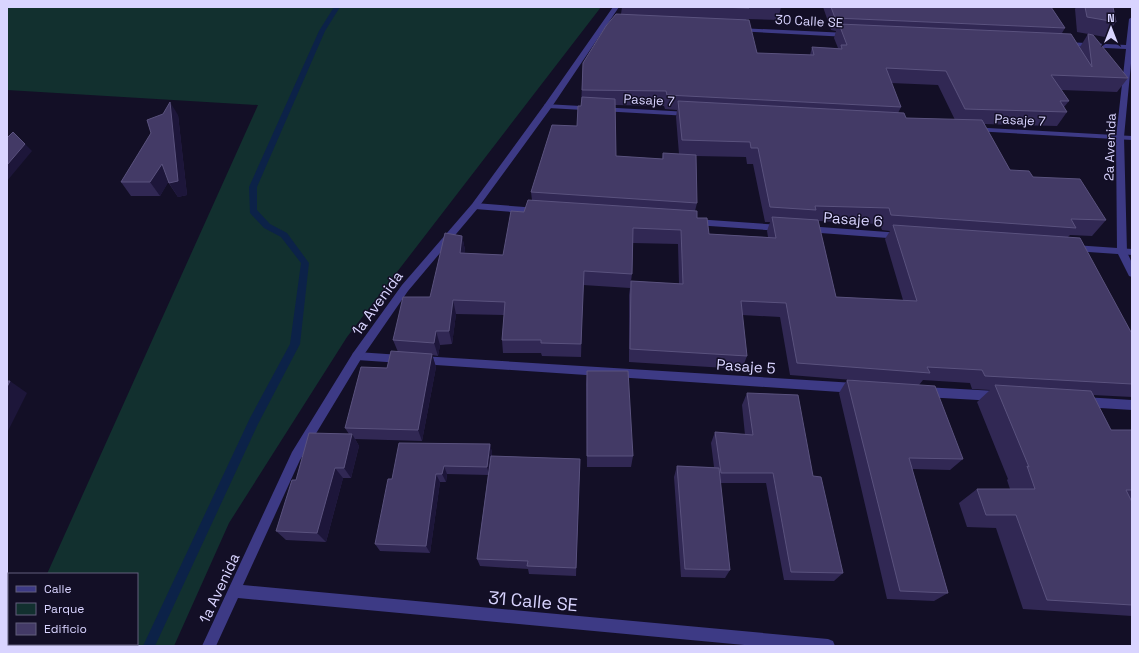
<svg xmlns="http://www.w3.org/2000/svg" width="1139" height="653" viewBox="0 0 1139 653" font-family="'Space Grotesk',sans-serif">
<style>
.green{fill:#12302f}
.lines{fill:none;stroke-linecap:round;stroke-linejoin:round}
.stream{fill:#0c2248;fill-rule:evenodd}
.lane{fill:#3d3a85;fill-rule:evenodd}
.street{fill:#3d3a85;fill-rule:evenodd}
.wall{fill:#312854;fill-rule:evenodd}
.shaded-wall{fill:#1d163a}
.building{fill:#433a66;stroke:#5a527e}
.labels{text-anchor:middle;dominant-baseline:central;stroke-width:3;stroke-linejoin:round;paint-order:stroke}
.far-street-label{font-size:13px;fill:#d9d4ff;stroke:#130f26}
.street-label{font-size:15px;fill:#d9d4ff;stroke:#130f26}
.near-street-label{font-size:18px;fill:#d9d4ff;stroke:#130f26}
</style>
<rect width="100%" height="100%" fill="#130f26"/>
<path class="green" d="M 7,7 L 601,7 L 347,337 L 229,523 L 174,646 L 15,646 L 15,644 L 137,644 L 137,574 L 47,574 L 258,105 L 7,90 Z"/>
<g class="lines">
<path class="stream" d="M 334,7 L 340,7 L 325,31 L 257,187 L 257,210 L 270,224 L 287,233 L 309,263 L 300,344 L 258,424 L 155,646 L 143,646 L 250,418 L 290,344 L 301,263 L 281,237 L 264,228 L 250,213 L 249,187 L 319,31 Z"/>
<g class="lane">
<path d="M 545,104 L 689,112 L 693,114 L 689,116 L 548,108 L 544,106 Z"/>
<path d="M 971,127 L 1132,136 L 1132,140 L 974,131 L 970,129 Z"/>
<path d="M 475,203 L 537,208 L 541,211 L 537,214 L 475,209 L 471,206 Z"/>
<path d="M 695,219 L 781,225 L 785,228 L 781,231 L 695,225 L 691,222 Z"/>
<path d="M 807,226 L 901,233 L 905,236 L 901,239 L 807,232 L 803,229 Z"/>
<path d="M 1074,245 L 1132,249 L 1132,255 L 1074,251 L 1069,248 Z"/>
<path d="M 357,352 L 401,355 L 405,356 L 406,359 L 405,362 L 401,363 L 357,360 L 353,359 L 352,356 L 353,353 Z"/>
<path d="M 421,356 L 855,383 L 859,385 L 860,388 L 859,391 L 855,393 L 421,364 L 417,363 L 416,360 L 417,357 Z"/>
<path d="M 924,387 L 996,391 L 1000,393 L 1001,396 L 1000,399 L 996,401 L 924,397 L 920,395 L 919,392 L 920,389 Z"/>
<path d="M 1084,397 L 1132,400 L 1132,410 L 1084,407 L 1080,405 L 1079,402 L 1080,399 Z"/>
</g>
<g class="street">
<path d="M 613,7 L 619,7 L 551,108 L 478,208 L 408,291 L 361,359 L 300,460 L 243,585 L 828,639 L 833,641 L 835,646 L 755,646 L 238,598 L 216,646 L 202,646 L 292,452 L 353,353 L 402,285 L 472,204 L 545,104 Z"/>
<path d="M 1132,17 L 1132,53 L 1124,137 L 1127,252 L 1132,263 L 1132,277 L 1129,276 L 1117,252 L 1116,137 L 1126,49 L 1066,46 L 1063,44 L 1066,42 L 1126,45 L 1129,19 Z"/>
<path d="M 738,28 L 848,33 L 851,35 L 848,37 L 736,31 L 735,30 Z"/>
</g>
</g>
<g class="wall">
<path d="M 622,7 L 781,7 L 778,20 L 746,19 L 757,53 L 810,55 L 812,47 L 838,48 L 834,38 L 836,31 L 831,30 L 823,7 L 1051,7 L 1065,28 L 1062,33 L 1080,47 L 1088,34 L 1128,78 L 1117,92 L 1061,90 L 1069,101 L 1064,107 L 1067,112 L 1057,126 L 984,124 L 1010,170 L 1033,177 L 1106,220 L 1092,236 L 1070,235 L 1068,237 L 1131,332 L 1132,332 L 1132,397 L 1093,395 L 1111,430 L 1132,430 L 1132,616 L 1023,609 L 996,528 L 967,527 L 959,503 L 977,489 L 1010,489 L 1007,480 L 1008,479 L 977,402 L 990,390 L 972,389 L 970,383 L 923,380 L 919,385 L 963,459 L 950,470 L 912,469 L 948,593 L 934,601 L 887,599 L 839,393 L 847,380 L 877,382 L 790,375 L 780,317 L 742,315 L 747,356 L 742,369 L 629,362 L 629,295 L 630,288 L 583,285 L 581,357 L 542,356 L 541,353 L 503,353 L 502,340 L 504,315 L 456,314 L 452,344 L 440,345 L 438,356 L 432,355 L 436,367 L 422,441 L 355,439 L 359,446 L 351,478 L 343,478 L 326,542 L 286,540 L 276,531 L 296,480 L 349,434 L 345,428 L 398,352 L 393,340 L 430,297 L 462,236 L 465,250 L 464,253 L 503,255 L 524,212 L 532,200 L 531,192 L 577,126 L 581,106 L 583,63 L 621,14 ZM 891,83 L 938,85 L 955,120 L 906,118 L 898,113 L 901,107 ZM 615,105 L 664,106 L 665,109 L 677,110 L 676,117 L 679,154 L 663,153 L 662,159 L 616,156 ZM 696,156 L 746,157 L 747,164 L 753,164 L 765,222 L 770,222 L 767,231 L 768,237 L 709,234 L 697,218 L 695,211 L 697,203 ZM 818,221 L 880,224 L 882,230 L 890,231 L 885,239 L 903,300 L 836,297 ZM 633,243 L 678,244 L 679,284 L 631,281 L 632,274 Z"/>
<path d="M 1076,7 L 1113,7 L 1116,22 L 1105,37 L 1077,32 L 1075,9 Z"/>
<path d="M 178,115 L 187,195 L 178,197 L 168,182 L 160,196 L 131,196 L 121,182 Z"/>
<path d="M 587,371 L 633,456 L 631,467 L 587,467 L 586,384 Z"/>
<path d="M 747,393 L 813,476 L 843,573 L 834,581 L 784,580 L 766,483 L 720,483 L 730,570 L 725,578 L 681,577 L 674,477 L 677,466 L 714,467 L 711,443 L 715,432 L 745,435 L 742,405 Z"/>
<path d="M 490,444 L 492,453 L 492,456 L 580,459 L 576,576 L 529,574 L 528,569 L 480,566 L 477,559 L 488,475 L 447,474 L 446,482 L 440,482 L 430,553 L 380,551 L 375,544 L 392,479 Z"/>
</g>
<g class="shaded-wall">
<path d="M 170,102 L 178,115 L 187,195 L 178,197 L 169,183 Z"/>
<path d="M 25,144 L 32,151 L 7,181 L 7,165 Z"/>
<path d="M 162,164 L 171,178 L 160,196 L 150,182 Z"/>
<path d="M 462,236 L 465,250 L 462,267 L 460,253 Z"/>
<path d="M 453,300 L 456,314 L 452,344 L 449,331 Z"/>
<path d="M 436,331 L 440,345 L 438,356 L 434,343 Z"/>
<path d="M 432,354 L 436,367 L 422,441 L 418,430 Z"/>
<path d="M 10,381 L 27,393 L 7,433 L 7,387 Z"/>
<path d="M 352,434 L 359,446 L 351,478 L 344,468 Z"/>
<path d="M 490,444 L 492,453 L 489,475 L 487,467 Z"/>
<path d="M 444,466 L 447,474 L 446,482 L 442,474 Z"/>
<path d="M 335,468 L 343,478 L 326,542 L 317,533 Z"/>
<path d="M 436,474 L 440,482 L 430,553 L 426,546 Z"/>
</g>
<g class="building">
<path d="M 716,7 L 748,7 L 749,8 Z"/>
<path d="M 831,7 L 1051,7 L 1065,28 L 835,18 Z"/>
<path d="M 1085,7 L 1113,7 L 1116,22 L 1087,17 Z"/>
<path d="M 616,14 L 749,20 L 757,53 L 814,55 L 812,47 L 842,49 L 841,45 L 847,45 L 839,24 L 1071,34 L 1092,67 L 1088,34 L 1093,35 L 1128,78 L 1051,75 L 1069,101 L 1060,101 L 1067,112 L 965,109 L 946,71 L 886,68 L 901,107 L 667,95 L 666,91 L 582,90 L 583,63 L 606,26 Z"/>
<path d="M 582,97 L 615,99 L 616,156 L 663,159 L 663,153 L 696,155 L 697,203 L 531,192 L 552,125 L 577,126 L 578,106 L 581,106 Z"/>
<path d="M 678,101 L 904,113 L 906,118 L 982,120 L 1010,170 L 1029,171 L 1033,177 L 1080,179 L 1106,220 L 1071,219 L 1076,228 L 891,215 L 889,208 L 815,206 L 816,210 L 770,207 L 758,148 L 751,148 L 750,142 L 682,140 Z"/>
<path d="M 170,102 L 178,181 L 169,183 L 162,164 L 150,182 L 121,182 L 151,133 L 147,120 L 163,114 Z"/>
<path d="M 13,132 L 25,144 L 7,165 L 7,138 Z"/>
<path d="M 528,200 L 697,211 L 697,218 L 707,218 L 709,234 L 776,238 L 772,217 L 818,220 L 836,297 L 917,301 L 893,225 L 1080,238 L 1131,332 L 1132,332 L 1132,384 L 985,376 L 982,370 L 927,367 L 930,373 L 797,363 L 786,303 L 741,301 L 747,356 L 630,349 L 631,281 L 683,284 L 681,230 L 633,228 L 632,274 L 584,271 L 581,344 L 541,343 L 541,340 L 502,340 L 505,302 L 453,300 L 449,331 L 436,331 L 434,343 L 393,340 L 403,297 L 430,297 L 445,233 L 462,236 L 460,253 L 503,255 L 511,211 L 524,212 Z"/>
<path d="M 391,351 L 432,354 L 418,430 L 345,428 L 361,367 L 387,368 Z"/>
<path d="M 587,371 L 628,371 L 633,456 L 587,456 Z"/>
<path d="M 847,380 L 935,386 L 963,459 L 909,458 L 948,593 L 900,591 Z"/>
<path d="M 7,381 L 10,381 L 7,387 Z"/>
<path d="M 995,385 L 1091,391 L 1111,430 L 1132,430 L 1132,490 L 1126,490 L 1132,502 L 1132,605 L 1047,600 L 1016,515 L 986,515 L 977,489 L 1035,489 L 1027,466 L 1029,467 Z"/>
<path d="M 747,393 L 798,395 L 813,476 L 821,477 L 843,573 L 791,572 L 773,473 L 721,473 L 715,432 L 753,435 Z"/>
<path d="M 309,433 L 352,434 L 344,468 L 335,468 L 317,533 L 276,531 L 292,480 L 296,480 Z"/>
<path d="M 399,443 L 490,444 L 487,467 L 444,466 L 442,474 L 436,474 L 426,546 L 375,544 L 388,479 L 392,479 Z"/>
<path d="M 491,456 L 580,459 L 576,568 L 527,566 L 528,561 L 477,559 Z"/>
<path d="M 677,466 L 719,468 L 730,570 L 685,569 Z"/>
</g>
<g class="labels">
<g class="far-street-label">
<text transform="translate(809 21) rotate(3)">30 Calle SE</text>
<text transform="translate(649 100) rotate(3)">Pasaje 7</text>
<text transform="translate(1020 120) rotate(3)">Pasaje 7</text>
<text transform="translate(1110 147) rotate(-88)">2a Avenida</text>
</g>
<g class="street-label">
<text transform="translate(853 219) rotate(4)">Pasaje 6</text>
<text transform="translate(377 303) rotate(-54)">1a Avenida</text>
<text transform="translate(746 366) rotate(4)">Pasaje 5</text>
<text transform="translate(219 588) rotate(-65)">1a Avenida</text>
</g>
<g class="near-street-label">
<text transform="translate(533 601) rotate(5)">31 Calle SE</text>
</g>
</g>
<rect width="1139" height="653" fill="none" stroke="#d9d4ff" stroke-width="16"/>
<rect x="8" y="573" width="130" height="72" fill="#130f26" stroke="#625e7d"/>
<rect x="16" y="586" width="20" height="6" fill="#3d3a85" stroke="#625e7d"/>
<text x="44" y="593" font-size="12" fill="#d9d4ff">Calle</text>
<rect x="16" y="603" width="20" height="12" fill="#12302f" stroke="#625e7d"/>
<text x="44" y="613" font-size="12" fill="#d9d4ff">Parque</text>
<rect x="16" y="623" width="20" height="12" fill="#433a66" stroke="#625e7d"/>
<text x="44" y="633" font-size="12" fill="#d9d4ff">Edificio</text>
<g transform="translate(1111 28)" stroke="#130f26" stroke-width="3" paint-order="stroke">
<path d="M0-3L7 15L0 10L-7 15Z" fill="#d9d4ff"/>
<text y="-6" font-size="11" font-weight="bold" text-anchor="middle" fill="#d9d4ff">N</text>
</g>
</svg>
